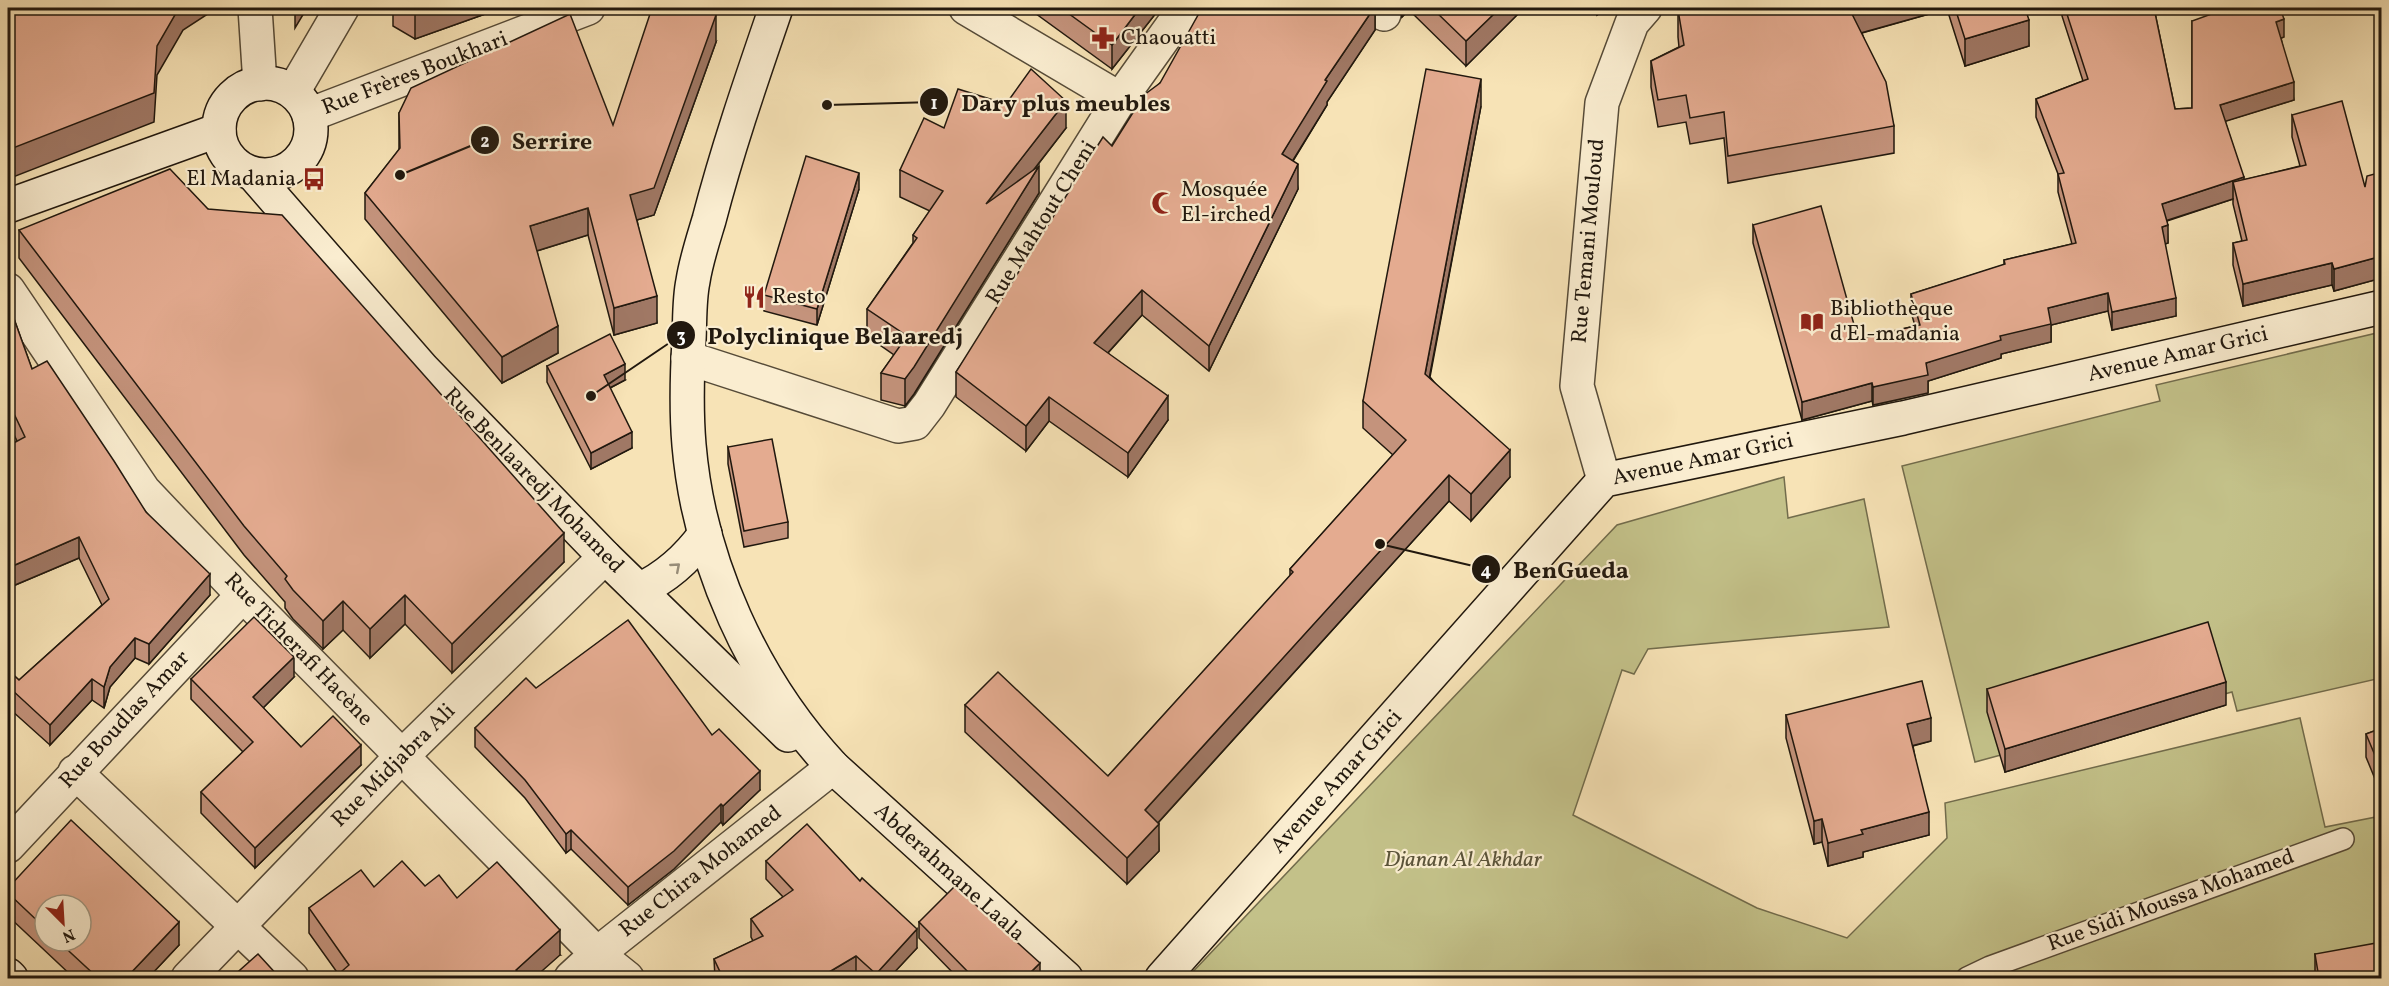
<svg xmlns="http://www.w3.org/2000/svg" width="2389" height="986" viewBox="0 0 2389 986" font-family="Vollkorn,serif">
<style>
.green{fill:#c3c189;stroke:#726c4c;stroke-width:1.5}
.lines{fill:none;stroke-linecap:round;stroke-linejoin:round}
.lane-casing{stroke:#564b38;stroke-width:24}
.street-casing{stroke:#564b38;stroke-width:36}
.secondary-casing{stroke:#21180e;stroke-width:36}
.lane{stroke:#faedd0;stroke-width:21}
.street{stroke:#faedd0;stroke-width:33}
.secondary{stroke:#faedd0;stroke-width:33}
.wall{fill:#c4937c;stroke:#21180e;stroke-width:1.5;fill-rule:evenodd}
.shaded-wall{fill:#a07865;stroke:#21180e;stroke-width:1.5}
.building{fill:#e4ab90;stroke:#21180e;stroke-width:1.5}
.oneway{stroke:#988d79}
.labels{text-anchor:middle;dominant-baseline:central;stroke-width:4.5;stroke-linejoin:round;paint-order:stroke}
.poi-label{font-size:22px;fill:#21180e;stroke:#faedd0;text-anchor:start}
.street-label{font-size:22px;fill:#21180e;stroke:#faedd0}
.park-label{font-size:22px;font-style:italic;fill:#5a5339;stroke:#faedd0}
.leader{fill:none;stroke:#21180e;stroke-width:2}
.callout-dot{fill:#21180e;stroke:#faedd0;stroke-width:2}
.mark-label{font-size:18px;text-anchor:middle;font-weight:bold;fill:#fff}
.callout-label{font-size:24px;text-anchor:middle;font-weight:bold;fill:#21180e;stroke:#faedd0;stroke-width:4.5;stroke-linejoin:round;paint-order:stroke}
</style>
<rect width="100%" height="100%" fill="#f7e3b6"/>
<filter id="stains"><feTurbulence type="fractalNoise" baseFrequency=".00333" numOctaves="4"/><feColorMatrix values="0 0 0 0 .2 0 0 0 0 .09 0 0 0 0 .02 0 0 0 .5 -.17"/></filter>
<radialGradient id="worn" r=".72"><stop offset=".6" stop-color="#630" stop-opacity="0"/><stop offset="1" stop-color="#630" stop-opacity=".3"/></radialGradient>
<g class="green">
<path d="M 2381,332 L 2381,678 L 2237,711 L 2232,692 L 1975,762 L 1902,466 L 2160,401 L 2156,385 Z"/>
<path d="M 1784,477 L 1788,518 L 1864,499 L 1889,627 L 1648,649 L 1634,674 L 1622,670 L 1573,815 L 1757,908 L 1847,938 L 1947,838 L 1945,803 L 2300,718 L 2325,827 L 2381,816 L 2381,978 L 1187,978 L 1617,525 Z"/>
</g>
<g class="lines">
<g class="lane-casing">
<path id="lane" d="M 1967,978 L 1990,967 L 2343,839"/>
</g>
<g class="street-casing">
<g id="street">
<path d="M 255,8 L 260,84"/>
<path d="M 966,8 L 1120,99"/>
<path d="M 1372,8 L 1384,14"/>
<path d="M 293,92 L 342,8"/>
<path d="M 309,115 L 588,8"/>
<path d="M 8,290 L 144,491 L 243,595 L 597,954 L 627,978"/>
<path d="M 688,358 L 898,426 L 915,423 L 929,405 L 1120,99 L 1185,8"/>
<path d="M 1604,480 L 1577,386 L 1602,103 L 1632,23 L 1645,8"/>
<path d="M 75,772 L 292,978"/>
<path d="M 8,846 L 243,595"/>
<path d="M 188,978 L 402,756 L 605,557"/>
<path d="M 571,978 L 597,954 L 833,767"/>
</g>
</g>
<g class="secondary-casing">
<g id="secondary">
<path d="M 776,8 C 752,78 728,147 709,220 C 703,240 696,261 693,281 C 689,300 690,321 689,340 C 687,375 686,410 689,445 C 699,562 753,681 833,767 L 1066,978"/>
<circle cx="265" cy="129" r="46"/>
<path d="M 253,174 L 423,369 L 605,557 L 788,735"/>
<path d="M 8,206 L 219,130"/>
<path d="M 639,590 C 667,577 687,559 705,534"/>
<path d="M 8,975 L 11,978"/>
<path d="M 1162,978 L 1604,480 L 1903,418 L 2382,307"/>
</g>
</g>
<use href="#lane" class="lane"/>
<use href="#street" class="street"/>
<use href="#secondary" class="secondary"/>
</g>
<g class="wall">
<path d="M 393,8 L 502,8 L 415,39 L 393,26 Z"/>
<path d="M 1028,8 L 1160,8 L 1112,69 Z"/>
<path d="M 1375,8 L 1375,30 L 1327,102 L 1327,105 L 1293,161 L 1298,189 L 1209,371 L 1142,315 L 1108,353 L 1168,420 L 1128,477 L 1049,421 L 1026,451 L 956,397 L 956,372 L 1112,146 L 1160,83 Z"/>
<path d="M 1400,8 L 1517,8 L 1517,15 L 1466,66 L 1409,10 L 1402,17 Z"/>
<path d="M 1591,8 L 1607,8 L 1597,15 Z"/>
<path d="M 1683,8 L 2025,8 L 2029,46 L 1965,66 L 1947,9 L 1862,33 L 1894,126 L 1894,153 L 1728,183 L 1724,138 L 1690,144 L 1686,122 L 1658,127 L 1651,87 L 1651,61 L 1679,47 L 1678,37 L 1678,10 Z"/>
<path d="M 2062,8 L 2154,8 L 2175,109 L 2192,108 L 2192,21 L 2284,37 L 2281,38 L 2294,100 L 2225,121 L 2244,180 L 2300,166 L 2292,137 L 2292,115 L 2365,187 L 2382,172 L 2382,278 L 2334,291 L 2332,285 L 2243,306 L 2233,265 L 2233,243 L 2242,241 L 2233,204 L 2233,199 L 2167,221 L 2168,243 L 2165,244 L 2176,316 L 2112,330 L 2108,311 L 2051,325 L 2051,342 L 2001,354 L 2001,358 L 1928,381 L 1928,393 L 1873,405 L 1872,401 L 1802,420 L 1753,243 L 1753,225 L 1858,339 L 1915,326 L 1911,312 L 1911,294 L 2004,265 L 2004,260 L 2072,244 L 2058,192 L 2058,174 L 2036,117 L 2036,99 L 2083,81 L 2062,16 Z"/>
<path d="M 716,42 L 654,215 L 637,220 L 657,323 L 614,335 L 588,235 L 537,251 L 558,353 L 502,383 L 365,219 L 365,193 L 399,150 L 399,113 L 613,125 Z"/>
<path d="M 1481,106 L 1430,377 L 1510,477 L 1471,521 L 1449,501 L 1158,823 L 1159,851 L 1127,884 L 965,732 L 965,705 L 1108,776 L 1290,576 L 1290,569 L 1393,455 L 1363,428 L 1363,401 Z"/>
<path d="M 944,128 L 1066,128 L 1033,171 L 1039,193 L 914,394 L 905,406 L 881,400 L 881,373 L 894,355 L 867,336 L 867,309 L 913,243 L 913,235 L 930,211 L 900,197 L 900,170 Z"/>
<path d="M 859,189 L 817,325 L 764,311 L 764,295 Z"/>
<path d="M 208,209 L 564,562 L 452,673 L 405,624 L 370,658 L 343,630 L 323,649 L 293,619 L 285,608 L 285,602 L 244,555 L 19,258 L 19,230 Z"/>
<path d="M 8,302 L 32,369 L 146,512 L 210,595 L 149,664 L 135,658 L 110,687 L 104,708 L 92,700 L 50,745 L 11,710 L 8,714 L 8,670 L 19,680 L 102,605 L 79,558 L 8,588 L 8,446 L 17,441 L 8,422 Z"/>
<path d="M 547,366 L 625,380 L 610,388 L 632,448 L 591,469 L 547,382 Z"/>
<path d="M 728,447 L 788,522 L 788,538 L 744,547 L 728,464 Z"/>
<path d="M 294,677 L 263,708 L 301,747 L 361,765 L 255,868 L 201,813 L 201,792 L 243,752 L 191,699 L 191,679 Z"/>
<path d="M 536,688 L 712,735 L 760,790 L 723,825 L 721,822 L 674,869 L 628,905 L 571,849 L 566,853 L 525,798 L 475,747 L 475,728 Z"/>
<path d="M 1987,689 L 2226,705 L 2005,772 L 1987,712 Z"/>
<path d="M 1786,715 L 1931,741 L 1913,746 L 1929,835 L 1863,852 L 1863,857 L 1828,866 L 1822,842 L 1814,844 L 1786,738 Z"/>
<path d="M 2382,728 L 2382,796 L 2366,757 L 2366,734 Z"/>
<path d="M 766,861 L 917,948 L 889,978 L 861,978 L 856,974 L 849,978 L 715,978 L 714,959 L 753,941 L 751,937 L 751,919 L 783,897 L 766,879 Z"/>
<path d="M 425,886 L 457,898 L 560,955 L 339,975 L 309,933 L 309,908 L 374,887 Z"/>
<path d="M 8,888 L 179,945 L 148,978 L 74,978 L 8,916 ZM 45,905 L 81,941 L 45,941 Z"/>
<path d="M 919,922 L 1040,978 L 958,978 L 919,938 Z"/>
<path d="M 2315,954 L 2382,978 L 2315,978 Z"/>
</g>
<g class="shaded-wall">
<path d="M 179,8 L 217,8 L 183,30 L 157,75 L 154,122 L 8,179 L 8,150 Z"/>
<path d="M 295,8 L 307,8 L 295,28 Z"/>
<path d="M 424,8 L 502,8 L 415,39 L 415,11 Z"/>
<path d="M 1140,8 L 1160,8 L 1112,69 L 1112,45 Z"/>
<path d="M 1374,8 L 1375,8 L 1375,30 L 1327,102 L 1327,105 L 1282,178 L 1282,154 L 1325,80 Z"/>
<path d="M 1402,8 L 1409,8 L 1409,10 L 1402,17 Z"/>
<path d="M 1500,8 L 1517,8 L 1517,15 L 1466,66 L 1466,41 Z"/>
<path d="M 1597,8 L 1607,8 L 1597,15 Z"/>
<path d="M 1858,8 L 1947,8 L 1947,9 L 1850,36 L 1850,10 Z"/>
<path d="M 716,15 L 716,42 L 654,215 L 630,222 L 630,195 Z"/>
<path d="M 2284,19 L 2284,37 L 2276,40 L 2276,22 Z"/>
<path d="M 2029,20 L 2029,46 L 1965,66 L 1965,39 Z"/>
<path d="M 1481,79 L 1481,106 L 1425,400 L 1425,374 Z"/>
<path d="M 2294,82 L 2294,100 L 2220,123 L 2220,105 Z"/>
<path d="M 1066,101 L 1066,128 L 986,231 L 986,204 Z"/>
<path d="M 1298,164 L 1298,189 L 1209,371 L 1209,346 Z"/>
<path d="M 1039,166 L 1039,193 L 914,394 L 905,406 L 905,379 Z"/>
<path d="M 859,173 L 859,189 L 817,325 L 817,309 Z"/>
<path d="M 2244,177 L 2244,195 L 2233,182 L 2233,199 L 2162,222 L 2162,204 Z"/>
<path d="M 588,208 L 588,235 L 530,253 L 530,226 Z"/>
<path d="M 2168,225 L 2168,243 L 2162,245 L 2162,227 Z"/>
<path d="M 2382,256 L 2382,278 L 2334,291 L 2334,269 Z"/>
<path d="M 2332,263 L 2332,285 L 2243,306 L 2243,284 Z"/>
<path d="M 1142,290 L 1142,315 L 1094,368 L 1094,343 Z"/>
<path d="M 2108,293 L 2108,311 L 2051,325 L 2051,342 L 2001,354 L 2001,358 L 1928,381 L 1928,393 L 1873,405 L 1873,387 L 1926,363 L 2000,336 L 2048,308 Z"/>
<path d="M 657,296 L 657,323 L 614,335 L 614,308 Z"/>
<path d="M 2176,298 L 2176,316 L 2112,330 L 2112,312 Z"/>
<path d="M 558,326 L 558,353 L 502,383 L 502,357 Z"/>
<path d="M 625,364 L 625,380 L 604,391 L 604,375 Z"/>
<path d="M 1872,383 L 1872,401 L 1802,420 L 1802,402 Z"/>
<path d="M 1168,396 L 1168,420 L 1128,477 L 1128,453 Z"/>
<path d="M 1049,397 L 1049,421 L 1026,451 L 1026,426 Z"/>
<path d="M 632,432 L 632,448 L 591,469 L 591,453 Z"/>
<path d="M 1510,450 L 1510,477 L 1471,521 L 1471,494 Z"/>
<path d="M 1449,475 L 1449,501 L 1145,837 L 1145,810 Z"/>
<path d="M 564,533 L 564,562 L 452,673 L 452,644 Z"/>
<path d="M 79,537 L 79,558 L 8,588 L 8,568 Z"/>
<path d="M 210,574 L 210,595 L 149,664 L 149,644 Z"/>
<path d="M 405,595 L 405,624 L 370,658 L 370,629 Z"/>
<path d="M 343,601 L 343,630 L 323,649 L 323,621 Z"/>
<path d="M 135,638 L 135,658 L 110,687 L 104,708 L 104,687 L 110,667 Z"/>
<path d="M 294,657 L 294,677 L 253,718 L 253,697 Z"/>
<path d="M 92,679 L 92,700 L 50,745 L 50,725 Z"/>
<path d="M 2226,682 L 2226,705 L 2005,772 L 2005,749 Z"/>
<path d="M 11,689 L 11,710 L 8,714 L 8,693 Z"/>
<path d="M 1931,718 L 1931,741 L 1907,747 L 1907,724 Z"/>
<path d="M 361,745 L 361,765 L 255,868 L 255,848 Z"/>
<path d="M 760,771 L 760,790 L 723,825 L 723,806 Z"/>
<path d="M 721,804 L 721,822 L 674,869 L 628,905 L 628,887 Z"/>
<path d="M 1929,812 L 1929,835 L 1863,852 L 1863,857 L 1828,866 L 1828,843 L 1861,830 Z"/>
<path d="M 1822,819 L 1822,842 L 1814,844 L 1814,821 Z"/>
<path d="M 1159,824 L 1159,851 L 1127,884 L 1127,858 Z"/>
<path d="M 571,830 L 571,849 L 566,853 L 566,834 Z"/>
<path d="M 179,922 L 179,945 L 148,978 L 126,978 Z"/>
<path d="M 917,929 L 917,948 L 889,978 L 876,978 L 876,974 Z"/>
<path d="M 560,930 L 560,955 L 534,978 L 516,978 L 516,970 Z"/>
<path d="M 856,956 L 856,974 L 849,978 L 819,978 Z"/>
<path d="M 1040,963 L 1040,978 L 1028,978 L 1028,975 Z"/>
</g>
<g class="building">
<path d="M 8,8 L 179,8 L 157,46 L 154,93 L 8,150 Z"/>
<path d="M 410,8 L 424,8 L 415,11 Z"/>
<path d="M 652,8 L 712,8 L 716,15 L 654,188 L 630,195 L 657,296 L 614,308 L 588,208 L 530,226 L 558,326 L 502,357 L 365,193 L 400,148 L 399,113 L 411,88 L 570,14 L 613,125 Z"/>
<path d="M 1061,8 L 1140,8 L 1112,45 Z"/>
<path d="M 1202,8 L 1374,8 L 1325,80 L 1327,81 L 1282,154 L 1298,164 L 1209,346 L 1142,290 L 1094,343 L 1168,396 L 1128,453 L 1049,397 L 1026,426 L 956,372 L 1103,137 L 1112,146 L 1144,95 L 1160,83 Z"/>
<path d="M 1432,8 L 1500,8 L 1466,41 Z"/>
<path d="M 1683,8 L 1858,8 L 1850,10 L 1886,82 L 1894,126 L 1728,156 L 1724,112 L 1690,118 L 1686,95 L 1658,100 L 1651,61 L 1684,45 L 1678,10 Z"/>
<path d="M 1955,8 L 2025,8 L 2029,20 L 1965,39 Z"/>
<path d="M 2065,8 L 2154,8 L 2175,109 L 2192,108 L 2192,21 L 2228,8 L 2280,8 L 2284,19 L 2276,22 L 2294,82 L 2220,105 L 2244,177 L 2162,204 L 2168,225 L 2162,227 L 2176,298 L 2112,312 L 2108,293 L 2048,308 L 2051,324 L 2000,336 L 2001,340 L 1926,363 L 1928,375 L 1873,387 L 1872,383 L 1802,402 L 1753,225 L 1821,206 L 1858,339 L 1920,325 L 1911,294 L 2005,264 L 2004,260 L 2076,243 L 2058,174 L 2064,173 L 2036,99 L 2088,79 Z"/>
<path d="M 1031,69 L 1066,101 L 986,204 L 1039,166 L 914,367 L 905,379 L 881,373 L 907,336 L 867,309 L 917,238 L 913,235 L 943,191 L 900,170 L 924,118 L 944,128 L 958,89 L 1006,104 Z"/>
<path d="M 1426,69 L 1481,79 L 1425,374 L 1510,450 L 1471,494 L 1449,475 L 1145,810 L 1159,824 L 1127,858 L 965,705 L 998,672 L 1108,776 L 1293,572 L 1290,569 L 1406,440 L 1363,401 Z"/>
<path d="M 2342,101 L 2365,187 L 2367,176 L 2382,172 L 2382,256 L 2334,269 L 2332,263 L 2243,284 L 2233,243 L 2247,240 L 2233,182 L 2306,165 L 2292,115 Z"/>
<path d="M 806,156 L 859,173 L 817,309 L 764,295 Z"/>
<path d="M 170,169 L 208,209 L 282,215 L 564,533 L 452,644 L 405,595 L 370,629 L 343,601 L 323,621 L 293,590 L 285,579 L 287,576 L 244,526 L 19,230 Z"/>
<path d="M 8,302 L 32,369 L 47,361 L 114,461 L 146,512 L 210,574 L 149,644 L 135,638 L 110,667 L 104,687 L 92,679 L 50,725 L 11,689 L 8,693 L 8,670 L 19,680 L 109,599 L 79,537 L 8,568 L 8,446 L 25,437 L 8,401 Z"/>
<path d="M 610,334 L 625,364 L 604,375 L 632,432 L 591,453 L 547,366 Z"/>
<path d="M 772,439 L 788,522 L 744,531 L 728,447 Z"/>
<path d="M 254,617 L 294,657 L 253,697 L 301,747 L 333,716 L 361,745 L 255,848 L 201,792 L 253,742 L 191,679 Z"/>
<path d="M 628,620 L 712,735 L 719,729 L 760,771 L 723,806 L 721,804 L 674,851 L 628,887 L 571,830 L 566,834 L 525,780 L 475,728 L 526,678 L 536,688 Z"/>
<path d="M 2208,622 L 2226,682 L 2005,749 L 1987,689 Z"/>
<path d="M 1922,681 L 1931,718 L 1907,724 L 1929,812 L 1861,830 L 1863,834 L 1828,843 L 1822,819 L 1814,821 L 1786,715 Z"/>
<path d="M 2382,728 L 2382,772 L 2366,734 Z"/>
<path d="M 71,820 L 179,922 L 126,978 L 98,978 L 58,941 L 81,941 L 81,905 L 45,905 L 45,928 L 8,893 L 8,888 Z"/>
<path d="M 807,824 L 860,881 L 862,878 L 917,929 L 876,974 L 856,956 L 819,978 L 723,978 L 714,959 L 763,936 L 751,919 L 793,890 L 766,861 Z"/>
<path d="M 402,861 L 425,886 L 439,875 L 457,898 L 497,862 L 560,930 L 516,970 L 523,978 L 334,978 L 349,965 L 309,908 L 361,870 L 374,887 Z"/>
<path d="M 955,886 L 1040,963 L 1028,975 L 1032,978 L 974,978 L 919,922 Z"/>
<path d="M 2382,942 L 2382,978 L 2319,978 L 2315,954 Z"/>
<path d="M 258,954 L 280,978 L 231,978 Z"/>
</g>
<defs><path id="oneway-chevron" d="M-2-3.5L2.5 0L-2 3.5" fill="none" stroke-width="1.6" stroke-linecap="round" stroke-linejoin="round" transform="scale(1.5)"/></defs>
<use class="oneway" href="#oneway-chevron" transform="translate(676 567) rotate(-41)"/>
<defs>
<g id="pharmacy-bare" transform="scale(1.8)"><path d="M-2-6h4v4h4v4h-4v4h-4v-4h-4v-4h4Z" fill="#8f2418" stroke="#faedd0" stroke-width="2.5" paint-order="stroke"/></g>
<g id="bus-bare" transform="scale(1.8)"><path d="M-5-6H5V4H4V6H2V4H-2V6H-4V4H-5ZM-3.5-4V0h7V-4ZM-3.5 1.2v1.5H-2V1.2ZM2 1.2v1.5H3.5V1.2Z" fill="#8f2418" stroke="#faedd0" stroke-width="2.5" paint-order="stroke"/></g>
<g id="mosque-bare" transform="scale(1.8)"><path d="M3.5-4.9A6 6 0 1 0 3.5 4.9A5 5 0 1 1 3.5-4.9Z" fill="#8f2418" stroke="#faedd0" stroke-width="2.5" paint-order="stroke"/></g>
<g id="restaurant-bare" transform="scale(1.8)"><path d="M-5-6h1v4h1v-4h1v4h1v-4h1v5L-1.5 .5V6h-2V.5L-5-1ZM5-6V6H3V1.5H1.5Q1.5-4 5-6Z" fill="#8f2418" stroke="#faedd0" stroke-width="2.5" paint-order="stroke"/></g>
<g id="library-bare" transform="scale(1.8)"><path d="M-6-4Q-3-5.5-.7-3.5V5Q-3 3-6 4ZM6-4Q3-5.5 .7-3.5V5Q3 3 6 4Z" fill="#8f2418" stroke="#faedd0" stroke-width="2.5" paint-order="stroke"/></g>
</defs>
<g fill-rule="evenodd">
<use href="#pharmacy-bare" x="1103" y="38"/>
<use href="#bus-bare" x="314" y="179"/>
<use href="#mosque-bare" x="1163" y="203"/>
<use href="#restaurant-bare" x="754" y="297"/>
<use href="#library-bare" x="1812" y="322"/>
</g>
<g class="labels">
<g class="poi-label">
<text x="1121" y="38">Chaouatti</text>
<text x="296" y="179" text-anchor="end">El Madania</text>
<text x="1181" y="190">Mosquée<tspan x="1181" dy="25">El-irched</tspan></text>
<text x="772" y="297">Resto</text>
<text x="1830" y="309">Bibliothèque<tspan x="1830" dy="25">d'El-madania</tspan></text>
</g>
<g class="street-label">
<text transform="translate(415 74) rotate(-21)">Rue Frères Boukhari</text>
<text transform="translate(1042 223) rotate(-58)">Rue Mahtout Cheni</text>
<text transform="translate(1589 241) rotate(-85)">Rue Temani Mouloud</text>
<text transform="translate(2178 355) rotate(-13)">Avenue Amar Grici</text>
<text transform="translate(1703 460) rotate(-12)">Avenue Amar Grici</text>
<text transform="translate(533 481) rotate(46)">Rue Benlaaredj Mohamed</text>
<text transform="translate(298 650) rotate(46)">Rue Ticherafi Hacène</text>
<text transform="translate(125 720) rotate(-47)">Rue Boudlas Amar</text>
<text transform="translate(394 766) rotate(-45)">Rue Midjabra Ali</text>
<text transform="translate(1337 782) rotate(-48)">Avenue Amar Grici</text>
<text transform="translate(701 872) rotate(-38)">Rue Chira Mohamed</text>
<text transform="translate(949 873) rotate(42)">Abderahmane Laala</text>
<text transform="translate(2171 901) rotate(-20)">Rue Sidi Moussa Mohamed</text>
</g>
<g class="park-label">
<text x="1463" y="860">Djanan Al Akhdar</text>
</g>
</g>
<path class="leader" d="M827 105L934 102M400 175L485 140M591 396L681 335M1380 544L1486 569"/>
<g class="callout-dot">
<circle cx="827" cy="105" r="6"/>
<circle cx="400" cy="175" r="6"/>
<circle cx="591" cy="396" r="6"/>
<circle cx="1380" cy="544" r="6"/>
<circle cx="934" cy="102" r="15"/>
<circle cx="485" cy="140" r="15"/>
<circle cx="681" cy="335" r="15"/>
<circle cx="1486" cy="569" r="15"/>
</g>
<g class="mark-label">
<text x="934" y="109">1</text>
<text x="485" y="147">2</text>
<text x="681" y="342">3</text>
<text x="1486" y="576">4</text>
</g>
<g class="callout-label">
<text x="1066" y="111">Dary plus meubles</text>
<text x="552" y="149">Serrire</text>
<text x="835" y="344">Polyclinique Belaaredj</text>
<text x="1571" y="578">BenGueda</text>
</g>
<rect width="2389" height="986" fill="none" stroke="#f7e3b6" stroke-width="30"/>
<rect x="9" y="9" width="2371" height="968" fill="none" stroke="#21180e" stroke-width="3"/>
<rect x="15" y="15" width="2359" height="956" fill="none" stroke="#21180e" stroke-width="1.5"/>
<g transform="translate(63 923) rotate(156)"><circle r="28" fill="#faedd0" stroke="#a39882" stroke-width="1.5"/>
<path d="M0-4.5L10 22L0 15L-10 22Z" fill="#8f2418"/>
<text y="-9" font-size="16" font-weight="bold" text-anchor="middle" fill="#21180e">N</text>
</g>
<rect width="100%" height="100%" filter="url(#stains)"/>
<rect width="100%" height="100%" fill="url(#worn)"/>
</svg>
